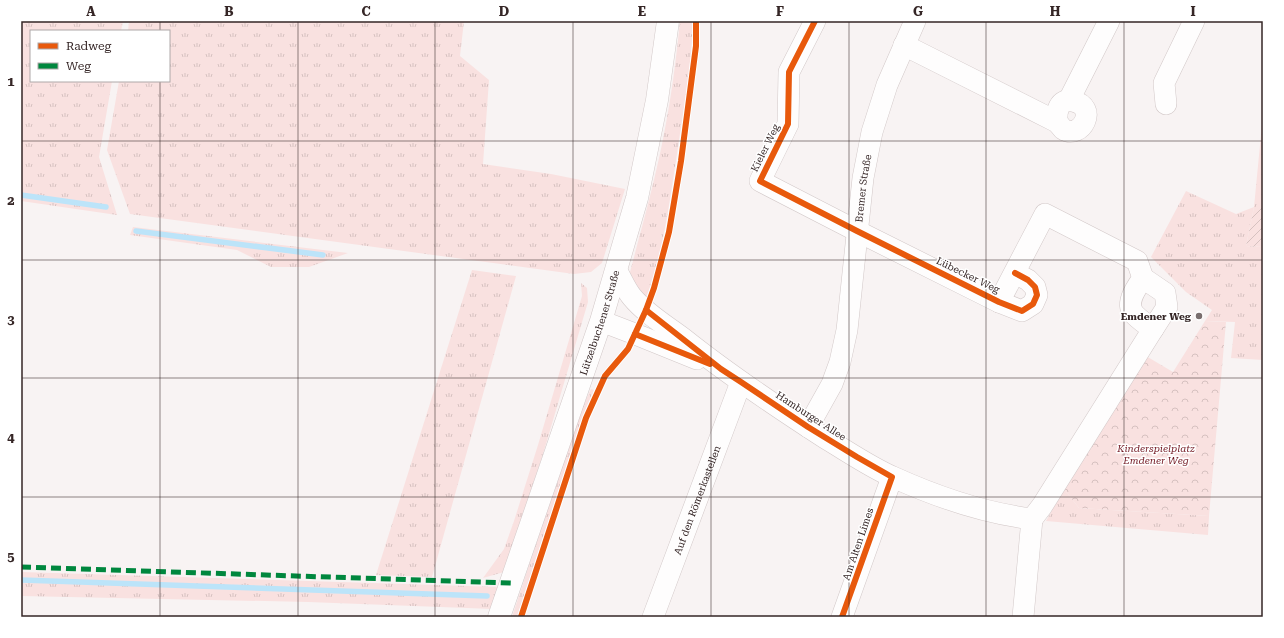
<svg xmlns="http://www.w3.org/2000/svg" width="1284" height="638" viewBox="0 0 1284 638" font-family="'Roboto Serif',serif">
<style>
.grass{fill:url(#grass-tufts)}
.park{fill:url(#park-crowns)}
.garden{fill:url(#garden-furrows)}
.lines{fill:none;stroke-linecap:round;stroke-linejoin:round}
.stream{stroke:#bce4f9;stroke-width:5.5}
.minor-casing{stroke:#d2c8c8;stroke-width:22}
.secondary-casing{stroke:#d2c8c8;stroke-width:23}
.minor{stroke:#fefdfd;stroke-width:21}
.secondary{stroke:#fefdfd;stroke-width:22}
.quiet{stroke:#00873e;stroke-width:5;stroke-dasharray:10 5;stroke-linecap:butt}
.cycleway-casing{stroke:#fff;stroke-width:8}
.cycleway{stroke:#e8590c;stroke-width:6}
.grid{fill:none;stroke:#352626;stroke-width:1;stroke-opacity:0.55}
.poi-dot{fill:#796e6e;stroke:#fff;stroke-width:1.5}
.labels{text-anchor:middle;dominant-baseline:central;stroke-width:3;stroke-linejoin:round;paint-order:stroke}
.street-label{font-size:10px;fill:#352626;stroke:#fff}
.poi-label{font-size:10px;font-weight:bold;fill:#352626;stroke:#fff;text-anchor:end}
.park-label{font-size:10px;font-style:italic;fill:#721822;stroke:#fff}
.neatline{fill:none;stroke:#352626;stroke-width:1.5}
.grid-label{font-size:13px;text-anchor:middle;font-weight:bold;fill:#352626}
</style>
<defs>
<pattern id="grass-tufts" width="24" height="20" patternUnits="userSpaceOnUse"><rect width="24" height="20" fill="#f9e1e0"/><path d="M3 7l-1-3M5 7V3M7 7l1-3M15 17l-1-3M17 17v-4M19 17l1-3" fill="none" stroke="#d6c1c0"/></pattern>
<pattern id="park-crowns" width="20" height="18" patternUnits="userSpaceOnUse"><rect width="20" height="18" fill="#f9e1e0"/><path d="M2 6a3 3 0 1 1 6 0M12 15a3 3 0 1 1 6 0" fill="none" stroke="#d6c1c0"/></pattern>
<pattern id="garden-furrows" width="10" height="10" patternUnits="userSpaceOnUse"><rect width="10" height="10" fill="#f9e1e0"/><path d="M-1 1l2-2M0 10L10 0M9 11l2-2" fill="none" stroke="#d6c1c0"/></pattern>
</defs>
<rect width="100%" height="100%" fill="#f8f3f3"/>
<g class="grass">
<path d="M 21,21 L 123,21 L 121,31 L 31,31 L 31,81 L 112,81 L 99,157 L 117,215 L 21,201 Z"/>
<path d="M 129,21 L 464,21 L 460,56 L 489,80 L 483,164 L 551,174 L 625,189 L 602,263 L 591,272 L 574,274 L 130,214 L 107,150 L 119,81 L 169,81 L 169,31 L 128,31 Z"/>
<path d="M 680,21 L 693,21 C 692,63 684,106 678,147 C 670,198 664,251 646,298 L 629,276 C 641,230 654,185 663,139 C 671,100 676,61 680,21 Z"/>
<path d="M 1263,114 L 1263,207 L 1254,207 L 1246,246 L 1263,247 L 1263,360 L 1231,358 L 1235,322 L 1205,321 L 1212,310 L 1186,292 L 1151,257 L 1186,191 L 1236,214 L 1254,207 Z"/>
<path d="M 133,227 L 348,253 L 309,267 L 271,267 L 237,250 L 130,235 Z"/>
<path d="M 472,270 L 516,276 L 432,577 L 376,575 Z"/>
<path d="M 581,283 L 587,288 L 588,302 L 543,454 L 504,572 L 483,578 L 504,549 L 514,521 L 538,445 L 582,296 Z"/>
<path d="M 591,389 L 594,390 L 582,418 L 517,617 L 512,617 L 578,416 Z"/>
<path d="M 1064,489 L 1079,508 L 1209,516 L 1208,535 L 1046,521 Z"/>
<path d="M 21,572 L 499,587 L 493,609 L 308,602 L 21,596 Z"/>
</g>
<path class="park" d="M 1205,321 L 1226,322 L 1209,516 L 1079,508 L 1064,489 L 1146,356 L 1173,372 Z"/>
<path class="garden" d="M 1254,207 L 1263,207 L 1263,247 L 1246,246 Z"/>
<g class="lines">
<g class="stream">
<path d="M 21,195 L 106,207"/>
<path d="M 136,231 L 323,255"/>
<path d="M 21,580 L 487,596"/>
</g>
<g class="minor-casing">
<g id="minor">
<path d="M 815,21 L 789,72 L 788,124 L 760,181 L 857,231 L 999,302 L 1022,311 L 1033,304 L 1037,295 L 1035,287 L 1028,280 L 1015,273"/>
<path d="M 904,45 L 1057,122 C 1059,124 1061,127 1063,129 C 1081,141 1100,106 1072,101 C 1059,98 1056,112 1057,122"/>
<path d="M 1069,100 L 1109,21"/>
<path d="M 1166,104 L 1164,83 L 1194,21"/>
<path d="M 617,271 C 622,280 626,290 632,297 C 646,314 667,326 684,339 C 729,375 777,407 825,438 C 847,451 870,467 893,477 C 937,497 984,513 1032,519"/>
<path d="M 1143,278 L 1165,293 L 1167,307 L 1153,329 C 1147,325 1140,320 1135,315 C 1124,304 1136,288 1143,278 Z"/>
<path d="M 999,302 L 1045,214 L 1137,261 L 1143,278"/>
<path d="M 601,321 L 635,334 L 697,359"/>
<path id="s1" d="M 808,427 L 832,384 L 840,362 L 847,330 L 863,178 L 872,132 L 887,85 L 915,21"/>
<path d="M 1032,519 L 1042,506 L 1153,329"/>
<path id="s2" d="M 653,617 L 741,382"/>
<path d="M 842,617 L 892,477"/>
<path d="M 1023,617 L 1032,519"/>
</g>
</g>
<g class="secondary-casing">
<g id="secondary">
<path id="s3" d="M 499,617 L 601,321 L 637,198 L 657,100 L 668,21"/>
</g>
</g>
<use href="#minor" class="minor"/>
<use href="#secondary" class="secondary"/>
<path class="quiet" d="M 21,567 L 511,583"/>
<g class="cycleway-casing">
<g id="cycleway">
<path d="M 815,21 L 789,72 L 788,124 L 760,181 L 857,231 L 999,302 L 1022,311 L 1033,304 L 1037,295 L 1035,287 L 1028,280 L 1015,273"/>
<path d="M 646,310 L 721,369 L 741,382 L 808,427 L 857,457 L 892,477 L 842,617"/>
<path d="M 635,334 L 710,364"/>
<path d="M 521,617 L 586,418 L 605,376 L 628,349 L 646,310 L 654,288 L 669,232 L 681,161 L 696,46 L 696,21"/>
</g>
</g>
<use href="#cycleway" class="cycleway"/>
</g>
<path class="grid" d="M 160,21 L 160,31M 298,21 L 298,617M 435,21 L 435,617M 573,21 L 573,617M 711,21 L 711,617M 849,21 L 849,617M 986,21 L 986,617M 1124,21 L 1124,617M 160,81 L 160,617M 21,141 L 1263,141M 21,260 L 1263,260M 21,378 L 1263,378M 21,497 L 1263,497"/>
<circle class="poi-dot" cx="1199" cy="316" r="4"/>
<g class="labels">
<g class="street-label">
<text transform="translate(765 148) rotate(-64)">Kieler Weg</text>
<text stroke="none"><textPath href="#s1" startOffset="248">Bremer Straße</textPath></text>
<text transform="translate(968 275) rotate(26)">Lübecker Weg</text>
<text stroke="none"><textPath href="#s3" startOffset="311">Lützelbuchener Straße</textPath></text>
<text transform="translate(811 416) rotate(33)">Hamburger Allee</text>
<text stroke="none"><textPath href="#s2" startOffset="125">Auf den Römerkastellen</textPath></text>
<text transform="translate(858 544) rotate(-71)">Am Alten Limes</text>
</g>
<g class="poi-label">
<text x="1191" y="316">Emdener Weg</text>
</g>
<g class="park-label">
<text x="1156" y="448">Kinderspielplatz<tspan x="1156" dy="12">Emdener Weg</tspan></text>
</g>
</g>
<rect width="1284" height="638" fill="none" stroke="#ffffff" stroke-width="44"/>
<rect x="30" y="30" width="140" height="52" fill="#ffffff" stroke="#aea8a8"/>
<rect x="38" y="43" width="20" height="6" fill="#e8590c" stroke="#aea8a8"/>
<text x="66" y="50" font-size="12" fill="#352626">Radweg</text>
<rect x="38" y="63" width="20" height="6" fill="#00873e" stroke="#aea8a8"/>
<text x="66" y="70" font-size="12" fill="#352626">Weg</text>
<rect x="22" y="22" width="1240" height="594" class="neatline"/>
<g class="grid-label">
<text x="91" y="16">A</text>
<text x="229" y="16">B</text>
<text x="366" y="16">C</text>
<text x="504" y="16">D</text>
<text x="642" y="16">E</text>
<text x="780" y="16">F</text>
<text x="918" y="16">G</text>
<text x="1055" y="16">H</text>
<text x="1193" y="16">I</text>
<text x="11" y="86">1</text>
<text x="11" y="205">2</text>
<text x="11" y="324">3</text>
<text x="11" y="442">4</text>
<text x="11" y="561">5</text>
</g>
</svg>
